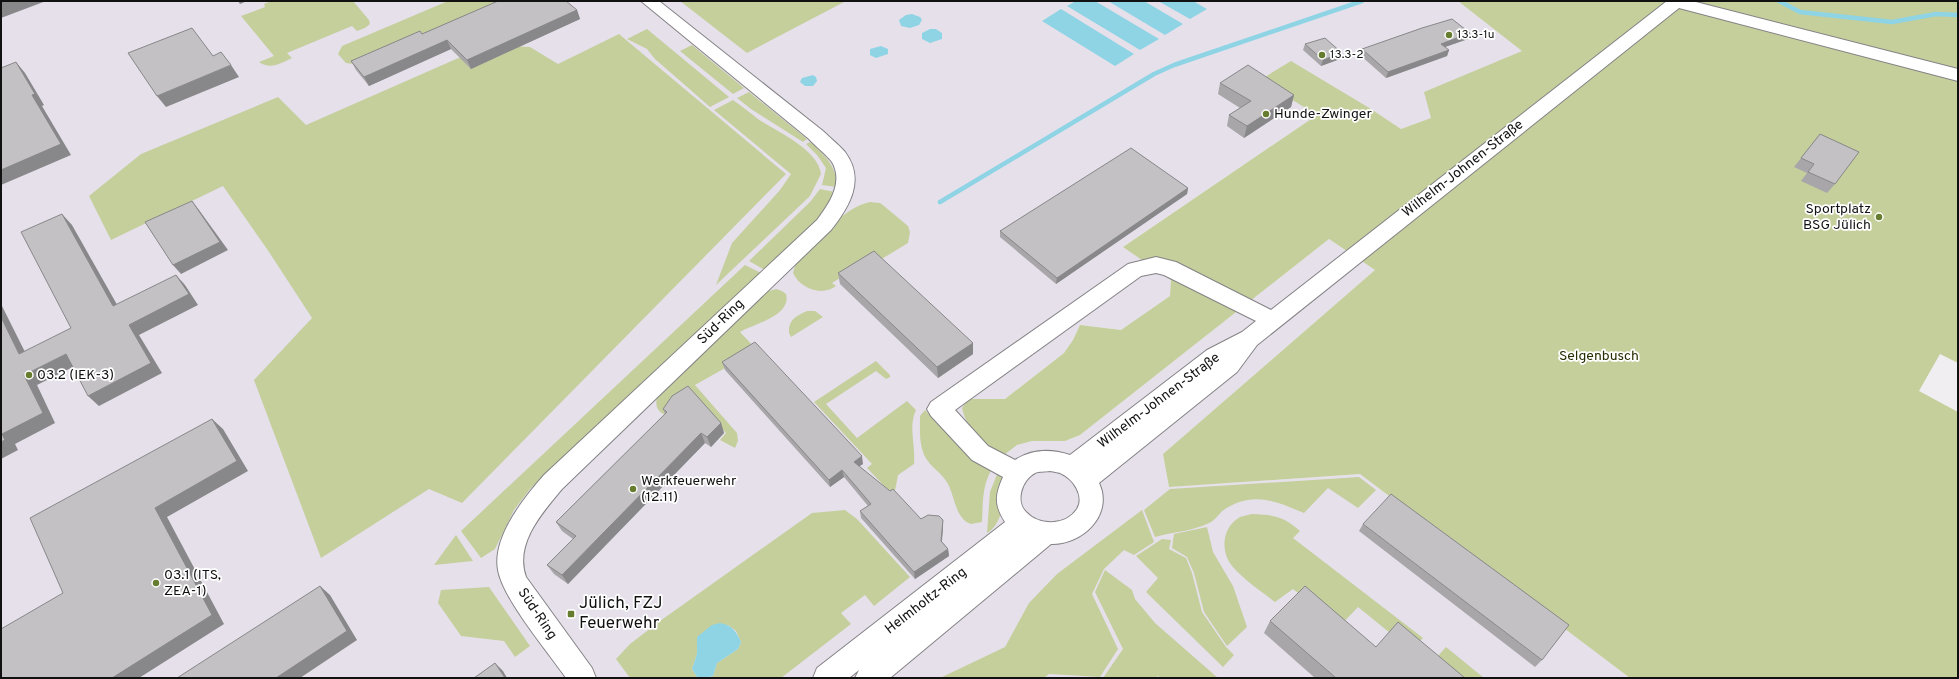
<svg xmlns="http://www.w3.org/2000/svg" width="1959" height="679" viewBox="0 0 1959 679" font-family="Overpass,sans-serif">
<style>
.built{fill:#e6e0eb}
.green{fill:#c5cf9c}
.water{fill:#8ed4e5}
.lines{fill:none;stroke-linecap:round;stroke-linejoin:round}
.stream{stroke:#8ed4e5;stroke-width:4.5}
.minor-casing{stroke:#848285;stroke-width:2}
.minor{fill:#fff;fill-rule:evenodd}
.wall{fill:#a8a6a9}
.shaded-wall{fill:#888789}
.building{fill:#c3c1c4;stroke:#888789}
.poi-dot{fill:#667d2f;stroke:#fff;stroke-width:1.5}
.labels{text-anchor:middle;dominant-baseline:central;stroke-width:3.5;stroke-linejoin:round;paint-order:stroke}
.far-poi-label{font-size:12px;fill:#121112;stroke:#fff;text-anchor:start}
.poi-label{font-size:14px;fill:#121112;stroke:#fff;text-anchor:start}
.street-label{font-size:14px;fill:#121112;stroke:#fff}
.park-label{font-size:14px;fill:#272d02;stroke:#fff}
.near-poi-label{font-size:17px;fill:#121112;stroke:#fff;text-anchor:start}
</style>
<rect width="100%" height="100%" fill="#f0eef1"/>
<path class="built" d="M 1,1 L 1637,1 L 1432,118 L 1401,129 L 1371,109 L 1317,115 L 1124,246 L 1171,280 L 1170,296 L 1121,330 L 1080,325 L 1073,340 L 1064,353 L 1005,399 L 968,399 L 1003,455 L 1017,445 L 1032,441 L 1065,441 L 1080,435 L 1329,239 L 1375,270 L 1163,454 L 1169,487 L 1360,474 L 1630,678 L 1,678 Z"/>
<g class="green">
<path d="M 271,1 L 353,1 L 369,20 L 370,24 L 365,28 L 357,31 L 352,26 L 287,53 L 292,58 C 282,63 270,70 259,62 L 274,56 L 241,16 L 265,7 L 264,4 Z"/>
<path d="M 448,1 L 502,1 L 354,64 L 346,63 L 338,54 L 342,46 Z"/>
<path d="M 680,1 L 846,1 L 747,53 Z"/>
<path d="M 1458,1 L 1958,1 L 1958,363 L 1940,354 L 1919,391 L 1958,412 L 1958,678 L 1630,678 L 1360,474 L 1169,487 L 1163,454 L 1375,270 L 1329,239 L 1080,435 L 1065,441 L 1032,441 L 1017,445 L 1004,455 C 983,447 967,430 962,408 L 968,399 L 1005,399 L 1064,353 L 1073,340 L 1080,325 L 1121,330 L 1170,296 L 1171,280 L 1123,247 L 1317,115 L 1260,80 L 1291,61 L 1371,109 L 1401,129 L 1431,118 L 1424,92 L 1522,51 Z"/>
<path d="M 647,29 L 729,97 L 710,107 L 655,59 L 647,49 L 627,39 Z"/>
<path d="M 619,34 L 786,174 L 462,503 L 429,489 L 321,558 L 254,380 L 312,318 L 269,252 L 223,186 L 111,240 L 89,196 L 141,154 L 278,97 L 306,125 L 463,56 L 511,46 L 530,47 L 558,64 Z"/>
<path d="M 692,45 L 744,88 L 733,94 L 680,51 Z"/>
<path d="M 749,92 L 807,139 L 803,142 L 751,109 L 737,98 Z"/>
<path d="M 733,100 C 742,106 750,113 758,119 C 777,132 818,149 821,174 L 810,196 L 716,285 L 732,243 L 780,190 L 791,174 L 714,110 Z"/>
<path d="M 810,142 C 824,154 838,167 836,187 L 822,185 L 826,168 L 817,155 L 806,144 Z"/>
<path d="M 820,189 L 835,192 C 826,220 787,249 765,270 L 749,261 L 810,202 Z"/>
<path d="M 870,202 L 880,203 L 884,206 L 908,226 L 910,232 L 908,243 L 880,260 L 875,256 L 832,283 L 836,286 C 821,297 800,288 793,273 L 796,262 C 816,243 843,207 870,202 Z"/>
<path d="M 745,265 L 761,273 L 530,489 L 514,510 L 495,549 L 481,558 L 461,531 Z"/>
<path d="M 776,289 L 782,291 L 786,294 C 792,316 753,324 740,332 L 757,350 L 695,385 L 737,433 L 738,441 L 735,448 L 720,440 L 726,433 L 692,396 L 665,415 C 657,411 655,406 657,397 L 765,292 Z"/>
<path d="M 807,311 L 815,311 L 823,317 L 791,337 L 789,333 C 788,320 796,316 807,311 Z"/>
<path d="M 876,361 L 890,375 L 890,377 L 886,379 L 876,371 L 826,404 L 857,438 L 907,401 L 916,410 C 908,427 916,446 914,464 L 898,475 L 894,496 L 867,468 L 872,464 L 814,402 Z"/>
<path d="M 925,410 L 967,452 L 992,469 C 982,485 983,503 982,522 L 971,524 C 956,519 955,499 949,486 C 943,472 928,467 923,452 C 919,440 920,429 920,416 Z"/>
<path d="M 998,472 L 1005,476 C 1003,494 1005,523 987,533 L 990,492 Z"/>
<path d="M 1359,477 L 1376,490 L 1358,508 L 1328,488 L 1304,513 C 1275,501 1254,491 1225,509 C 1219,513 1215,521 1209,523 C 1193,531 1173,532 1155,537 L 1144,510 L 1170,489 Z"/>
<path d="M 845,510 L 857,519 L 910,577 L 874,606 L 865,595 L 841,613 L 851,624 L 781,678 L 704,678 L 713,676 L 717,663 L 738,649 L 741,642 L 736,631 L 728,625 L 697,637 L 697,654 L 692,669 L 697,677 L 704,678 L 630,678 L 616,659 L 630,644 L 660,621 L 812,513 Z"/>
<path d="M 1142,510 L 1154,542 L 1134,555 L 1124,550 L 1104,569 L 1092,594 L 1118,649 L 1100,677 L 1049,674 L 1044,678 L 940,678 L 1005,647 L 1029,603 L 1057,574 Z"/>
<path d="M 1252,514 C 1274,515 1283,516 1300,531 L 1293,538 L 1423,638 L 1411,650 L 1358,607 L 1340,626 L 1293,589 L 1275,602 C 1261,591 1244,580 1232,566 C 1220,551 1222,527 1240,517 C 1243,516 1248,515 1252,514 Z"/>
<path d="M 1207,527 L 1213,552 L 1233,586 L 1247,627 L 1227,646 L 1204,612 L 1194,573 L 1187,557 L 1172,548 L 1174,534 Z"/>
<path d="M 456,535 L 473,561 L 434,565 Z"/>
<path d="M 1162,539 L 1171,540 L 1169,549 L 1186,558 L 1192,573 L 1202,612 L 1226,647 L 1234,655 L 1223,667 L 1146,592 L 1158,578 L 1136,556 Z"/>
<path d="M 1105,570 L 1132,590 L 1135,599 L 1155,623 L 1218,678 L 1160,678 L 1158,676 L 1155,678 L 1103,678 L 1123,649 L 1095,592 Z"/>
<path d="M 489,587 L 530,646 L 515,657 L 504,641 L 461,636 L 438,603 L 441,590 Z"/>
<path d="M 1446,647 L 1484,678 L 1443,678 L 1429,666 Z"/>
</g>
<g class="water">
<path d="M 1076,1 L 1095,1 L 1159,39 L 1140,50 L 1067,6 Z"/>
<path d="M 1108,1 L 1144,1 L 1183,24 L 1165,35 Z"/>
<path d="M 1158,1 L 1193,1 L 1207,9 L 1190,19 Z"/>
<path d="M 1061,9 L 1134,54 L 1115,66 L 1042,21 Z"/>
<path d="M 912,14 L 920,17 L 922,20 L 919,25 L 910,28 L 901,26 L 899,20 L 906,15 Z"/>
<path d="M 930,29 L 936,29 L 942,33 L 942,39 L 930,43 L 922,39 L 922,33 Z"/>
<path d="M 881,46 L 888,49 L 888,54 L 876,58 L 870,55 L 870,49 Z"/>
<path d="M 813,75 L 816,77 L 817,81 L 813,86 L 805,86 L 800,82 L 802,78 Z"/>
<path d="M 720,623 C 732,625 736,631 741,642 L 738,649 L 717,663 L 713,676 L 704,678 L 697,677 L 692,669 L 697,654 L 697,637 L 712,625 Z"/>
</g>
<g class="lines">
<g class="stream">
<path d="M 1779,1 L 1800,12 L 1892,22 L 1936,14 L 1958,15"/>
<path d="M 940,202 L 1154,74 L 1174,65 L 1362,1"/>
</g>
<g class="minor-casing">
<g id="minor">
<path d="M 641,1 L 659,1 L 823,131 C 830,138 838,144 845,152 C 866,180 849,207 831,230 L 562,489 C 542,513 514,544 526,577 L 592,668 L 596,678 L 566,678 C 548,652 503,599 498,570 C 492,537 524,498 544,475 L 817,220 C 829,204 844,183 832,162 C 826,154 816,147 809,139 Z"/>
<path d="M 1667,1 L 1692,1 L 1958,69 L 1958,81 L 1679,8 L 1257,345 L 1237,372 L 1099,483 C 1114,515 1082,545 1051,544 L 890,678 L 855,678 L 859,670 L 849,678 L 813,678 L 817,668 L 1005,522 C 994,505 995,495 1003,477 L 972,460 L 931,416 L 927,409 L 931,402 L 1128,264 L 1156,257 L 1176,262 L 1271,310 ZM 1156,273 L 1164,275 L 1256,321 L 1242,332 L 1207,350 L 1070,455 C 1052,449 1032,449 1015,460 L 988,446 L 955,410 L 1141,276 ZM 1050,471 C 1054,472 1059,472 1062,474 C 1073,479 1085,496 1077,509 C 1066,526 1039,526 1026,512 C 1015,501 1022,480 1035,473 C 1039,471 1045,472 1050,471 Z"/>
</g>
</g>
<use href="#minor" class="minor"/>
</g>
<g class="wall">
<path d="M 577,10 L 580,19 L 471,69 L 451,49 L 369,86 L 356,70 L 351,61 L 422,34 Z"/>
<path d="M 1470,33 L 1468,39 L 1445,47 L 1449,50 L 1447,56 L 1386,78 L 1360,55 L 1362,49 Z"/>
<path d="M 1305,44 L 1342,53 L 1340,59 L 1321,66 L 1303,50 Z"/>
<path d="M 1220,83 L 1294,95 L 1291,107 L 1244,138 L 1227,126 L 1229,115 L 1240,108 L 1218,94 Z"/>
<path d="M 1820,134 L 1835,184 L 1827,193 L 1801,181 L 1807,173 L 1794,167 Z"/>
<path d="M 1188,188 L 1187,194 L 1056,284 L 1000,237 L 1000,231 Z"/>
<path d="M 838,273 L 973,354 L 938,378 L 840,284 Z"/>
<path d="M 722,362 L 863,464 L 859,466 L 921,519 L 943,520 L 943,527 L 942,542 L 948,549 L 949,556 L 915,579 L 861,518 L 860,511 L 868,506 L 844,477 L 830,487 L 725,370 Z"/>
<path d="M 663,409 L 721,423 L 724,433 L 711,447 L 705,443 L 568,584 L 554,574 L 547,565 L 573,539 L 562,531 L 556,522 L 665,414 Z"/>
<path d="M 1363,524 L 1542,660 L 1535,667 L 1359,531 Z"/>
<path d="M 1270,621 L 1376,647 L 1465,678 L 1315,678 L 1264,633 Z"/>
</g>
<g class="shaded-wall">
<path d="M 5,1 L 46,1 L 1,18 L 1,2 Z"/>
<path d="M 238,1 L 247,1 L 240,4 Z"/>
<path d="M 577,10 L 580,19 L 471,69 L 467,60 Z"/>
<path d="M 1470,33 L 1468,39 L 1439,49 L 1441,44 Z"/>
<path d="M 447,40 L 451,49 L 369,86 L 364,77 Z"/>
<path d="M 1449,50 L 1447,56 L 1386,78 L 1388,72 Z"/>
<path d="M 1342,53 L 1340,59 L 1321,66 L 1323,60 Z"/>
<path d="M 16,62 L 25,73 L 44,105 L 42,106 L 71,155 L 1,185 L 1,170 Z"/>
<path d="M 231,65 L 239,77 L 166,107 L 157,96 Z"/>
<path d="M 1294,95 L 1291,107 L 1244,138 L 1247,126 Z"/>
<path d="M 1188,188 L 1187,194 L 1056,284 L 1057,278 Z"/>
<path d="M 192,201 L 199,210 L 228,250 L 181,274 L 173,265 Z"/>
<path d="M 62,214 L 72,225 L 124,317 L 113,306 Z"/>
<path d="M 176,275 L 185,285 L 198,305 L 139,335 L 162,373 L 99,406 L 88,396 L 129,325 Z"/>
<path d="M 1,304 L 31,364 L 19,354 L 1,317 Z"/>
<path d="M 973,343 L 973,354 L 938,378 L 937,367 Z"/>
<path d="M 66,354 L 77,365 L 37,385 L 55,423 L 15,444 L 18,450 L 1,459 L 1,442 L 2,434 L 24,375 Z"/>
<path d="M 212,419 L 223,429 L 248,471 L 167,517 L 224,624 L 139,678 L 112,678 L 155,508 Z"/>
<path d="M 721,423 L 724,433 L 711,447 L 707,437 Z"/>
<path d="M 701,433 L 705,443 L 568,584 L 562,575 Z"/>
<path d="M 862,456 L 863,464 L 855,469 L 854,462 Z"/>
<path d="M 842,470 L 844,477 L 830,487 L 829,480 Z"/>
<path d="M 943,520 L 943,527 L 941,548 L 941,541 Z"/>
<path d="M 948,549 L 949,556 L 915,579 L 914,572 Z"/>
<path d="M 320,586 L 330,595 L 357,640 L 300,678 L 276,678 Z"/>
<path d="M 495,663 L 503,671 L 507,678 L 505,678 Z"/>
</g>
<g class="building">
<path d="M 498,1 L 566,1 L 577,10 L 467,60 L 447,40 L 364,77 L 351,61 L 420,31 L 422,34 Z"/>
<path d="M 1452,19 L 1470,33 L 1441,44 L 1449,50 L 1388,72 L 1362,49 L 1422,28 Z"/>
<path d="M 192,28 L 213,56 L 221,52 L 231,65 L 157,96 L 128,53 Z"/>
<path d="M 1325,38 L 1342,53 L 1323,60 L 1305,44 Z"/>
<path d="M 16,62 L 35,94 L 32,95 L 61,144 L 1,170 L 1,68 Z"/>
<path d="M 1248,65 L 1294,95 L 1247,126 L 1229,115 L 1251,101 L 1220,83 Z"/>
<path d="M 1820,134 L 1859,152 L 1835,184 L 1808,172 L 1814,164 L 1801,158 Z"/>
<path d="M 1131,148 L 1188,188 L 1057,278 L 1000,231 Z"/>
<path d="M 192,201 L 220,242 L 173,265 L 145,222 Z"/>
<path d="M 62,214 L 113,306 L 176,275 L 189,294 L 129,325 L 151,363 L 88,396 L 66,354 L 24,375 L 43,413 L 2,434 L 5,440 L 1,442 L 1,317 L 19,354 L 71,328 L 21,232 Z"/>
<path d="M 874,251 L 973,343 L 937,367 L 838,273 Z"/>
<path d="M 755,342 L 862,456 L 854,462 L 890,491 L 893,489 L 921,519 L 928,515 L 939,516 L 943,520 L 941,541 L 948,549 L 914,572 L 860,511 L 871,504 L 842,470 L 829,480 L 722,362 Z"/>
<path d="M 688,386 L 721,423 L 707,437 L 701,433 L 562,575 L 547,565 L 576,536 L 556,522 L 667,412 L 663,409 L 672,396 Z"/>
<path d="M 212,419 L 237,461 L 155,508 L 212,615 L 112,678 L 1,678 L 1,629 L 63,593 L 30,518 Z"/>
<path d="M 1391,494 L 1569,625 L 1542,660 L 1363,524 Z"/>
<path d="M 320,586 L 347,631 L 276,678 L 177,678 Z"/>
<path d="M 1305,586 L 1376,647 L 1398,622 L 1465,678 L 1336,678 L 1270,621 Z"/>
<path d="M 495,663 L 505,678 L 474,678 Z"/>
</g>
<g class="poi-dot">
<circle cx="1449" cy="35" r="4"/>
<circle cx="1322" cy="55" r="4"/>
<circle cx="1266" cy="114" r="4"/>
<circle cx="1879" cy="217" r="4"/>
<circle cx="29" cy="375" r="4"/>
<circle cx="633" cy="489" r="4"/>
<circle cx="156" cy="583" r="4"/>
<rect x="567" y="610" width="8" height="8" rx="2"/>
</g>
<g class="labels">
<g class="far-poi-label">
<text x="1457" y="35">13.3-1u</text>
<text x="1330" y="55">13.3-2</text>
</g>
<g class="poi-label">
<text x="1274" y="114">Hunde-Zwinger</text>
<text x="1871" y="209" text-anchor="end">Sportplatz<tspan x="1871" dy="16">BSG Jülich</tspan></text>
<text x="37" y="375">03.2 (IEK-3)</text>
<text x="641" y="481">Werkfeuerwehr<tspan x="641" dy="16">(12.11)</tspan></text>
<text x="164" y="575">03.1 (ITS,<tspan x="164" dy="16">ZEA-1)</tspan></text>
</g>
<g class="street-label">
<text transform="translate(1463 169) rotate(-38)">Wilhelm-Johnen-Straße</text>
<text transform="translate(721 322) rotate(-44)">Süd-Ring</text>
<text transform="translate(1159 401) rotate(-37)">Wilhelm-Johnen-Straße</text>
<text transform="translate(926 601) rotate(-38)">Helmholtz-Ring</text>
<text transform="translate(537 614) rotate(56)">Süd-Ring</text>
</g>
<g class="park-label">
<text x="1599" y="356">Selgenbusch</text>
</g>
<g class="near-poi-label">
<text x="579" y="604">Jülich, FZJ<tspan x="579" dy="20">Feuerwehr</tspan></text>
</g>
</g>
<rect width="1959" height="679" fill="none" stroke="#121112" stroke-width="4"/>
</svg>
